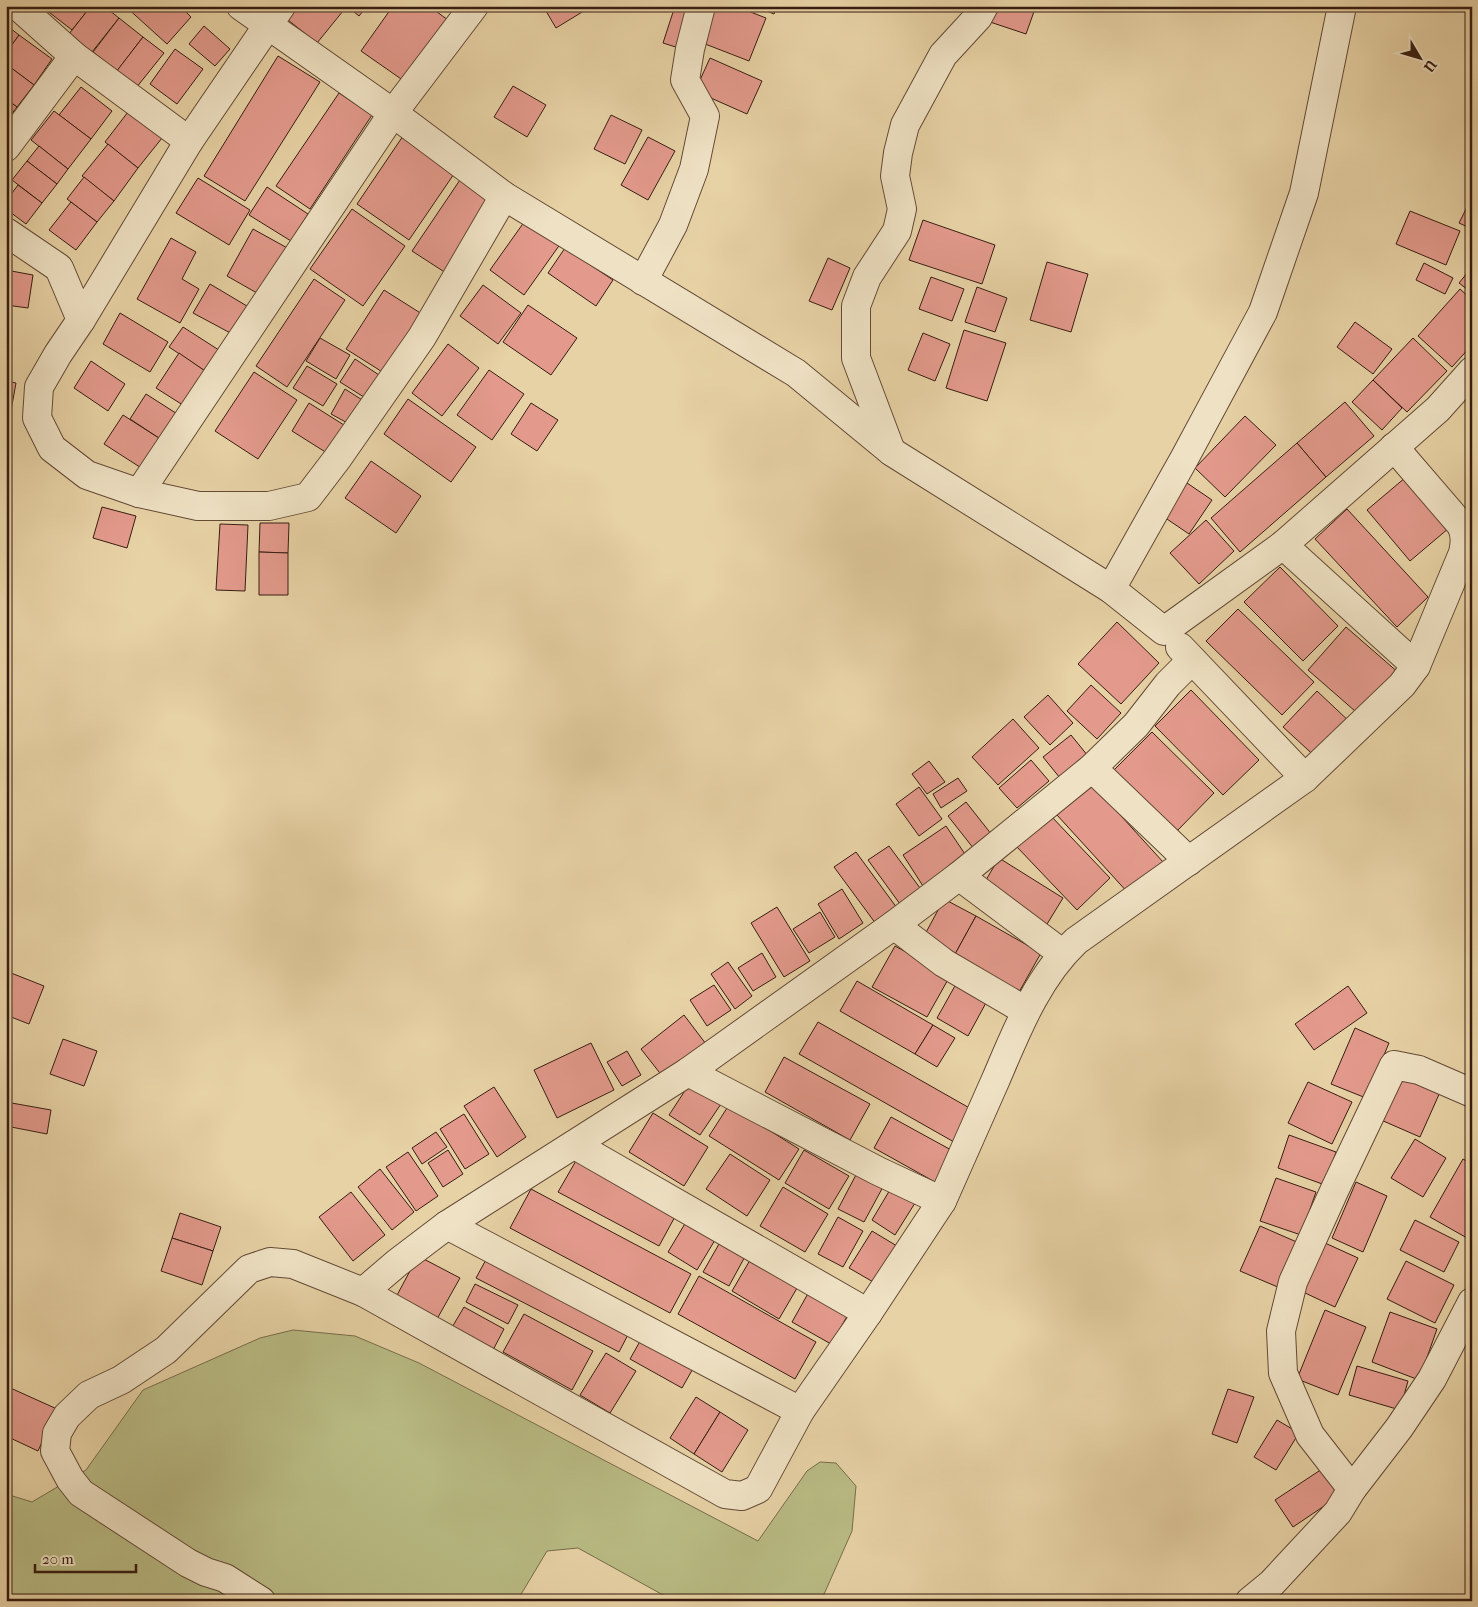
<svg xmlns="http://www.w3.org/2000/svg" width="1478" height="1607" viewBox="0 0 1478 1607" font-family="'IM FELL French Canon',serif">
<style>
.green{fill:#b9bb84;stroke:#786c4b}
.building{fill:#e39a8c;stroke:#381d12}
.lines{fill:none;stroke-linecap:round;stroke-linejoin:round}
.street-casing{stroke:#644a37;stroke-width:30}
.street{stroke:#efe2c4;stroke-width:28}
</style>
<rect width="100%" height="100%" fill="#e7d2a5"/>
<filter id="stains"><feTurbulence type="fractalNoise" baseFrequency=".004" numOctaves="4"/><feColorMatrix values="0 0 0 0 .2 0 0 0 0 .09 0 0 0 0 .02 0 0 0 .5 -.17"/></filter>
<radialGradient id="worn" r=".72"><stop offset=".6" stop-color="#630" stop-opacity="0"/><stop offset="1" stop-color="#630" stop-opacity=".3"/></radialGradient>
<path class="green" d="M 293,1330 L 355,1336 L 419,1363 L 758,1541 L 807,1471 L 820,1462 L 836,1463 L 856,1486 L 852,1531 L 821,1601 L 674,1601 L 578,1548 L 547,1551 L 517,1601 L 6,1601 L 6,1494 L 32,1502 L 86,1470 L 143,1390 L 260,1338 Z"/>
<g class="building">
<path d="M 48,6 L 91,6 L 72,30 L 45,9 Z"/>
<path d="M 91,6 L 104,6 L 119,18 L 92,52 L 69,34 Z"/>
<path d="M 125,6 L 180,6 L 191,17 L 167,44 Z"/>
<path d="M 299,6 L 338,6 L 343,11 L 317,43 L 288,20 Z"/>
<path d="M 347,6 L 367,6 L 359,16 Z"/>
<path d="M 393,6 L 429,6 L 448,20 L 404,81 L 361,51 Z"/>
<path d="M 543,6 L 592,6 L 556,28 Z"/>
<path d="M 675,6 L 695,6 L 682,49 L 663,43 Z"/>
<path d="M 714,6 L 735,6 L 766,18 L 749,61 L 700,42 Z"/>
<path d="M 754,6 L 777,6 L 774,14 Z"/>
<path d="M 996,6 L 1036,6 L 1026,34 L 990,22 Z"/>
<path d="M 119,18 L 143,37 L 117,71 L 93,52 Z"/>
<path d="M 6,25 L 19,35 L 6,53 Z"/>
<path d="M 204,26 L 230,49 L 215,66 L 189,44 Z"/>
<path d="M 19,35 L 52,59 L 34,85 L 6,64 L 6,53 Z"/>
<path d="M 143,37 L 164,53 L 136,88 L 116,72 Z"/>
<path d="M 175,49 L 203,69 L 177,104 L 150,84 Z"/>
<path d="M 278,56 L 320,82 L 245,201 L 204,176 Z"/>
<path d="M 710,58 L 762,81 L 747,114 L 695,91 Z"/>
<path d="M 6,64 L 34,85 L 17,107 L 6,99 Z"/>
<path d="M 513,86 L 546,105 L 527,137 L 494,117 Z"/>
<path d="M 81,87 L 112,111 L 91,139 L 59,115 Z"/>
<path d="M 339,93 L 372,115 L 310,209 L 276,186 Z"/>
<path d="M 6,99 L 17,107 L 6,121 Z"/>
<path d="M 54,111 L 91,139 L 68,169 L 31,140 Z"/>
<path d="M 128,112 L 162,138 L 138,168 L 105,142 Z"/>
<path d="M 611,115 L 642,130 L 625,164 L 594,149 Z"/>
<path d="M 403,136 L 456,171 L 409,240 L 357,204 Z"/>
<path d="M 648,137 L 675,151 L 648,200 L 621,185 Z"/>
<path d="M 108,144 L 138,168 L 114,201 L 82,176 Z"/>
<path d="M 39,146 L 68,169 L 57,184 L 27,161 Z"/>
<path d="M 27,161 L 57,184 L 42,203 L 12,180 Z"/>
<path d="M 464,174 L 497,197 L 446,273 L 412,251 Z"/>
<path d="M 84,177 L 114,201 L 97,222 L 67,199 Z"/>
<path d="M 198,178 L 250,210 L 229,245 L 176,213 Z"/>
<path d="M 18,185 L 42,203 L 26,224 L 6,209 L 6,201 Z"/>
<path d="M 267,187 L 308,214 L 291,241 L 249,215 Z"/>
<path d="M 1472,197 L 1472,229 L 1459,223 Z"/>
<path d="M 71,202 L 97,222 L 76,250 L 49,230 Z"/>
<path d="M 352,209 L 405,246 L 363,306 L 310,269 Z"/>
<path d="M 1410,211 L 1460,231 L 1446,265 L 1396,244 Z"/>
<path d="M 527,218 L 561,243 L 524,295 L 490,270 Z"/>
<path d="M 923,220 L 995,245 L 982,284 L 909,260 Z"/>
<path d="M 253,229 L 291,250 L 264,297 L 227,276 Z"/>
<path d="M 171,238 L 196,252 L 182,279 L 199,289 L 180,323 L 137,299 Z"/>
<path d="M 565,248 L 613,280 L 596,306 L 548,273 Z"/>
<path d="M 828,258 L 850,268 L 832,310 L 809,301 Z"/>
<path d="M 1047,262 L 1088,274 L 1071,332 L 1030,320 Z"/>
<path d="M 1424,263 L 1453,278 L 1445,294 L 1416,280 Z"/>
<path d="M 1472,267 L 1472,293 L 1459,283 Z"/>
<path d="M 6,270 L 33,275 L 28,308 L 6,305 Z"/>
<path d="M 931,277 L 964,289 L 952,321 L 919,309 Z"/>
<path d="M 314,279 L 345,300 L 287,387 L 256,366 Z"/>
<path d="M 210,284 L 252,309 L 236,336 L 193,313 Z"/>
<path d="M 483,285 L 521,313 L 498,344 L 460,316 Z"/>
<path d="M 977,287 L 1007,298 L 995,332 L 965,322 Z"/>
<path d="M 1460,289 L 1472,300 L 1472,345 L 1452,367 L 1418,336 Z"/>
<path d="M 384,290 L 422,314 L 384,373 L 346,349 Z"/>
<path d="M 528,305 L 577,338 L 551,375 L 503,342 Z"/>
<path d="M 120,313 L 168,342 L 150,372 L 103,344 Z"/>
<path d="M 1355,322 L 1392,349 L 1373,374 L 1337,347 Z"/>
<path d="M 183,327 L 222,352 L 208,373 L 169,347 Z"/>
<path d="M 964,330 L 1006,343 L 987,401 L 946,388 Z"/>
<path d="M 923,333 L 950,344 L 935,381 L 908,370 Z"/>
<path d="M 320,338 L 350,355 L 336,379 L 306,361 Z"/>
<path d="M 1413,338 L 1447,371 L 1407,412 L 1373,380 Z"/>
<path d="M 448,344 L 479,368 L 442,416 L 412,393 Z"/>
<path d="M 179,353 L 208,373 L 186,407 L 156,388 Z"/>
<path d="M 355,359 L 382,377 L 367,399 L 340,382 Z"/>
<path d="M 91,361 L 125,384 L 108,411 L 74,388 Z"/>
<path d="M 307,366 L 337,384 L 323,406 L 293,388 Z"/>
<path d="M 489,370 L 524,394 L 492,440 L 457,415 Z"/>
<path d="M 254,372 L 297,400 L 258,459 L 215,431 Z"/>
<path d="M 1373,380 L 1402,408 L 1382,430 L 1352,402 Z"/>
<path d="M 6,381 L 16,383 L 6,438 Z"/>
<path d="M 345,389 L 367,403 L 353,426 L 331,414 Z"/>
<path d="M 146,394 L 182,417 L 165,442 L 130,419 Z"/>
<path d="M 408,399 L 476,447 L 451,482 L 384,434 Z"/>
<path d="M 1345,402 L 1374,436 L 1326,477 L 1297,443 Z"/>
<path d="M 309,403 L 344,425 L 327,453 L 292,431 Z"/>
<path d="M 531,403 L 558,420 L 537,451 L 511,434 Z"/>
<path d="M 123,415 L 165,442 L 146,471 L 104,444 Z"/>
<path d="M 1245,416 L 1276,445 L 1225,497 L 1195,468 Z"/>
<path d="M 1297,443 L 1326,477 L 1240,552 L 1211,518 Z"/>
<path d="M 371,461 L 421,496 L 396,533 L 345,498 Z"/>
<path d="M 1406,477 L 1449,528 L 1410,561 L 1367,510 Z"/>
<path d="M 1187,483 L 1212,500 L 1189,534 L 1164,517 Z"/>
<path d="M 102,507 L 136,516 L 127,548 L 93,538 Z"/>
<path d="M 1347,509 L 1428,597 L 1397,627 L 1315,539 Z"/>
<path d="M 1206,520 L 1234,551 L 1199,584 L 1170,553 Z"/>
<path d="M 260,523 L 289,523 L 288,553 L 259,552 Z"/>
<path d="M 220,524 L 248,525 L 245,591 L 216,590 Z"/>
<path d="M 259,552 L 288,553 L 288,595 L 259,595 Z"/>
<path d="M 1280,567 L 1338,626 L 1303,661 L 1244,602 Z"/>
<path d="M 1238,609 L 1314,682 L 1282,715 L 1206,641 Z"/>
<path d="M 1117,622 L 1159,663 L 1121,704 L 1078,664 Z"/>
<path d="M 1346,627 L 1400,674 L 1363,718 L 1308,670 Z"/>
<path d="M 1091,685 L 1121,713 L 1097,739 L 1067,711 Z"/>
<path d="M 1191,690 L 1259,760 L 1223,795 L 1155,726 Z"/>
<path d="M 1317,691 L 1352,724 L 1319,760 L 1283,727 Z"/>
<path d="M 1048,695 L 1073,723 L 1050,745 L 1024,717 Z"/>
<path d="M 1013,719 L 1039,748 L 998,785 L 972,757 Z"/>
<path d="M 1152,732 L 1214,793 L 1177,831 L 1114,770 Z"/>
<path d="M 1071,735 L 1088,756 L 1060,778 L 1043,757 Z"/>
<path d="M 1031,760 L 1049,781 L 1017,808 L 999,788 Z"/>
<path d="M 929,761 L 945,782 L 927,794 L 912,774 Z"/>
<path d="M 958,778 L 967,791 L 941,808 L 933,794 Z"/>
<path d="M 1091,783 L 1164,863 L 1130,895 L 1057,815 Z"/>
<path d="M 919,787 L 942,819 L 919,836 L 896,804 Z"/>
<path d="M 966,802 L 992,835 L 974,849 L 948,816 Z"/>
<path d="M 1050,815 L 1110,878 L 1077,910 L 1017,847 Z"/>
<path d="M 946,826 L 967,857 L 923,886 L 903,855 Z"/>
<path d="M 889,846 L 920,888 L 900,904 L 868,860 Z"/>
<path d="M 856,852 L 897,908 L 876,924 L 834,867 Z"/>
<path d="M 999,858 L 1063,898 L 1044,929 L 980,890 Z"/>
<path d="M 842,889 L 863,923 L 839,939 L 818,904 Z"/>
<path d="M 944,899 L 976,916 L 954,956 L 923,938 Z"/>
<path d="M 777,907 L 810,961 L 784,977 L 751,923 Z"/>
<path d="M 820,912 L 835,937 L 809,953 L 793,929 Z"/>
<path d="M 976,916 L 1041,953 L 1019,992 L 954,956 Z"/>
<path d="M 895,946 L 950,976 L 927,1017 L 872,987 Z"/>
<path d="M 762,953 L 776,977 L 753,991 L 738,968 Z"/>
<path d="M 728,962 L 752,996 L 735,1009 L 711,974 Z"/>
<path d="M 6,971 L 44,986 L 29,1024 L 6,1015 Z"/>
<path d="M 857,981 L 933,1025 L 915,1054 L 840,1011 Z"/>
<path d="M 956,984 L 987,1001 L 968,1036 L 937,1018 Z"/>
<path d="M 714,985 L 731,1010 L 707,1026 L 690,1000 Z"/>
<path d="M 1348,986 L 1367,1013 L 1314,1050 L 1295,1024 Z"/>
<path d="M 684,1015 L 706,1044 L 663,1077 L 641,1049 Z"/>
<path d="M 818,1022 L 973,1110 L 954,1142 L 799,1054 Z"/>
<path d="M 933,1025 L 955,1038 L 937,1067 L 915,1054 Z"/>
<path d="M 1355,1028 L 1389,1043 L 1366,1098 L 1331,1084 Z"/>
<path d="M 63,1039 L 97,1051 L 84,1086 L 50,1074 Z"/>
<path d="M 591,1043 L 614,1090 L 557,1118 L 534,1070 Z"/>
<path d="M 627,1051 L 641,1075 L 622,1086 L 607,1062 Z"/>
<path d="M 784,1057 L 870,1104 L 850,1140 L 765,1092 Z"/>
<path d="M 1402,1073 L 1441,1090 L 1420,1137 L 1381,1120 Z"/>
<path d="M 1308,1082 L 1352,1102 L 1332,1144 L 1288,1123 Z"/>
<path d="M 690,1083 L 721,1104 L 700,1135 L 669,1115 Z"/>
<path d="M 494,1087 L 526,1137 L 497,1157 L 464,1106 Z"/>
<path d="M 6,1102 L 51,1110 L 47,1134 L 6,1126 Z"/>
<path d="M 729,1105 L 799,1149 L 779,1180 L 709,1136 Z"/>
<path d="M 653,1113 L 708,1147 L 684,1186 L 629,1152 Z"/>
<path d="M 464,1114 L 489,1154 L 465,1169 L 440,1129 Z"/>
<path d="M 891,1117 L 953,1151 L 935,1182 L 874,1148 Z"/>
<path d="M 436,1132 L 447,1147 L 422,1164 L 412,1148 Z"/>
<path d="M 1289,1135 L 1336,1152 L 1325,1185 L 1278,1168 Z"/>
<path d="M 1415,1139 L 1446,1158 L 1423,1197 L 1391,1178 Z"/>
<path d="M 448,1150 L 463,1174 L 443,1187 L 428,1163 Z"/>
<path d="M 804,1150 L 849,1176 L 829,1209 L 785,1183 Z"/>
<path d="M 408,1152 L 438,1196 L 416,1211 L 386,1167 Z"/>
<path d="M 730,1154 L 770,1180 L 747,1216 L 706,1189 Z"/>
<path d="M 577,1159 L 677,1213 L 659,1246 L 558,1192 Z"/>
<path d="M 1463,1159 L 1472,1164 L 1472,1229 L 1467,1238 L 1430,1217 Z"/>
<path d="M 380,1169 L 414,1212 L 392,1230 L 358,1187 Z"/>
<path d="M 858,1171 L 884,1185 L 864,1222 L 838,1209 Z"/>
<path d="M 1276,1178 L 1316,1192 L 1301,1235 L 1260,1221 Z"/>
<path d="M 1356,1182 L 1387,1196 L 1363,1252 L 1332,1238 Z"/>
<path d="M 783,1187 L 828,1214 L 805,1252 L 760,1226 Z"/>
<path d="M 891,1188 L 915,1203 L 895,1235 L 872,1220 Z"/>
<path d="M 531,1189 L 691,1274 L 670,1313 L 510,1228 Z"/>
<path d="M 351,1192 L 385,1235 L 353,1261 L 319,1217 Z"/>
<path d="M 180,1213 L 221,1227 L 213,1251 L 172,1238 Z"/>
<path d="M 838,1217 L 863,1231 L 843,1267 L 818,1254 Z"/>
<path d="M 1415,1220 L 1459,1242 L 1444,1272 L 1400,1250 Z"/>
<path d="M 686,1222 L 715,1240 L 697,1270 L 668,1252 Z"/>
<path d="M 1260,1226 L 1299,1243 L 1280,1288 L 1240,1271 Z"/>
<path d="M 872,1231 L 897,1246 L 875,1283 L 849,1268 Z"/>
<path d="M 723,1237 L 748,1251 L 729,1286 L 703,1272 Z"/>
<path d="M 172,1238 L 213,1251 L 202,1285 L 161,1271 Z"/>
<path d="M 1325,1243 L 1358,1258 L 1335,1307 L 1303,1292 Z"/>
<path d="M 753,1255 L 800,1283 L 779,1319 L 732,1291 Z"/>
<path d="M 418,1256 L 460,1278 L 437,1319 L 396,1297 Z"/>
<path d="M 488,1256 L 631,1329 L 619,1352 L 476,1278 Z"/>
<path d="M 1406,1261 L 1454,1285 L 1435,1323 L 1387,1299 Z"/>
<path d="M 699,1276 L 816,1342 L 795,1379 L 678,1314 Z"/>
<path d="M 475,1284 L 518,1305 L 508,1324 L 466,1302 Z"/>
<path d="M 810,1290 L 849,1313 L 831,1344 L 792,1322 Z"/>
<path d="M 464,1307 L 504,1329 L 492,1352 L 451,1329 Z"/>
<path d="M 1325,1310 L 1366,1327 L 1338,1395 L 1297,1379 Z"/>
<path d="M 1390,1312 L 1437,1329 L 1419,1380 L 1372,1362 Z"/>
<path d="M 524,1314 L 593,1351 L 572,1390 L 503,1352 Z"/>
<path d="M 643,1336 L 695,1365 L 682,1388 L 630,1359 Z"/>
<path d="M 606,1353 L 636,1371 L 610,1413 L 580,1395 Z"/>
<path d="M 1357,1366 L 1408,1381 L 1400,1410 L 1349,1395 Z"/>
<path d="M 6,1386 L 57,1409 L 38,1451 L 6,1436 Z"/>
<path d="M 1228,1389 L 1254,1397 L 1237,1443 L 1212,1434 Z"/>
<path d="M 696,1397 L 720,1412 L 694,1454 L 670,1438 Z"/>
<path d="M 720,1412 L 748,1430 L 722,1472 L 694,1454 Z"/>
<path d="M 1277,1420 L 1299,1433 L 1276,1470 L 1254,1457 Z"/>
<path d="M 1322,1469 L 1339,1496 L 1293,1527 L 1275,1500 Z"/>
</g>
<g class="lines">
<g class="street-casing">
<g id="street">
<path d="M 18,6 L 74,56 L 189,141"/>
<path d="M 241,6 L 393,113 L 504,196 L 796,373 L 892,452 L 1111,589 L 1164,631 L 1283,545 L 1438,409 L 1472,371"/>
<path d="M 281,6 L 189,141 L 81,320 L 58,354 L 39,387 L 37,418 L 52,448 L 87,475 L 139,493 L 198,506 L 269,506 L 308,497 L 337,459 L 422,337 L 504,196"/>
<path d="M 6,147 L 74,56"/>
<path d="M 6,232 L 59,268 L 81,320"/>
<path d="M 643,281 L 673,225 L 694,169 L 705,116 L 685,80 L 690,49 L 701,6"/>
<path d="M 891,451 L 856,358 L 856,306 L 867,277 L 897,231 L 902,209 L 895,176 L 898,153 L 905,125 L 943,55 L 978,17 L 984,6"/>
<path d="M 139,493 L 393,113 L 474,6"/>
<path d="M 1283,545 L 1416,666"/>
<path d="M 1111,589 L 1184,459 L 1263,312 L 1304,193 L 1342,6"/>
<path d="M 1180,647 L 1305,778"/>
<path d="M 1092,768 L 1189,861"/>
<path d="M 959,876 L 1063,954"/>
<path d="M 894,925 L 944,963 L 1026,1011"/>
<path d="M 575,1145 L 868,1313"/>
<path d="M 942,1201 C 960,1160 978,1119 996,1079 C 1017,1030 1037,978 1076,941 L 1305,778 L 1402,685 L 1416,666 L 1463,553 C 1465,543 1466,535 1461,525 L 1394,447"/>
<path d="M 447,1225 L 800,1411"/>
<path d="M 363,1292 L 725,1494 L 742,1496 L 758,1489 L 800,1411 L 868,1313 L 942,1201 L 878,1171 L 688,1072"/>
<path d="M 1352,1489 L 1310,1435 L 1283,1373 L 1281,1331 L 1293,1282 L 1335,1189 L 1394,1065 L 1419,1070 L 1472,1093"/>
<path d="M 261,1601 L 225,1578 L 206,1572 L 188,1563 L 81,1493 L 70,1479 L 55,1451 L 57,1433 L 67,1416 L 89,1395 L 121,1380 L 166,1350 L 249,1269 L 270,1262 L 293,1264 L 363,1292 L 397,1263 L 447,1225 L 688,1072 L 894,925 L 959,876 L 1092,768 L 1136,725 L 1168,684 L 1192,660"/>
<path d="M 1250,1601 L 1272,1583 L 1338,1512 L 1352,1489 L 1399,1428 L 1432,1379 L 1472,1302"/>
</g>
</g>
<use href="#street" class="street"/>
</g>
<rect width="1478" height="1607" fill="none" stroke="#e7d2a5" stroke-width="25"/>
<rect x="8" y="8" width="1463" height="1592" fill="none" stroke="#381d12" stroke-width="2.5"/>
<rect x="12" y="12" width="1453" height="1582" fill="none" stroke="#381d12"/>
<g transform="translate(1420 58) rotate(128)" stroke="#efe2c4" stroke-width="4" paint-order="stroke">
<path d="M0-4L9 19L0 12L-9 19Z" fill="#381d12"/>
<text y="-8" font-size="14" font-weight="bold" text-anchor="middle" fill="#381d12">U</text>
</g>
<path d="M35 1564v8h101v-8" fill="none" stroke="#381d12" stroke-width="2.5"/>
<text x="42" y="1564" font-size="15" fill="#381d12" stroke="#efe2c4" stroke-width="4" paint-order="stroke">20 m</text>
<rect width="100%" height="100%" filter="url(#stains)"/>
<rect width="100%" height="100%" fill="url(#worn)"/>
</svg>
